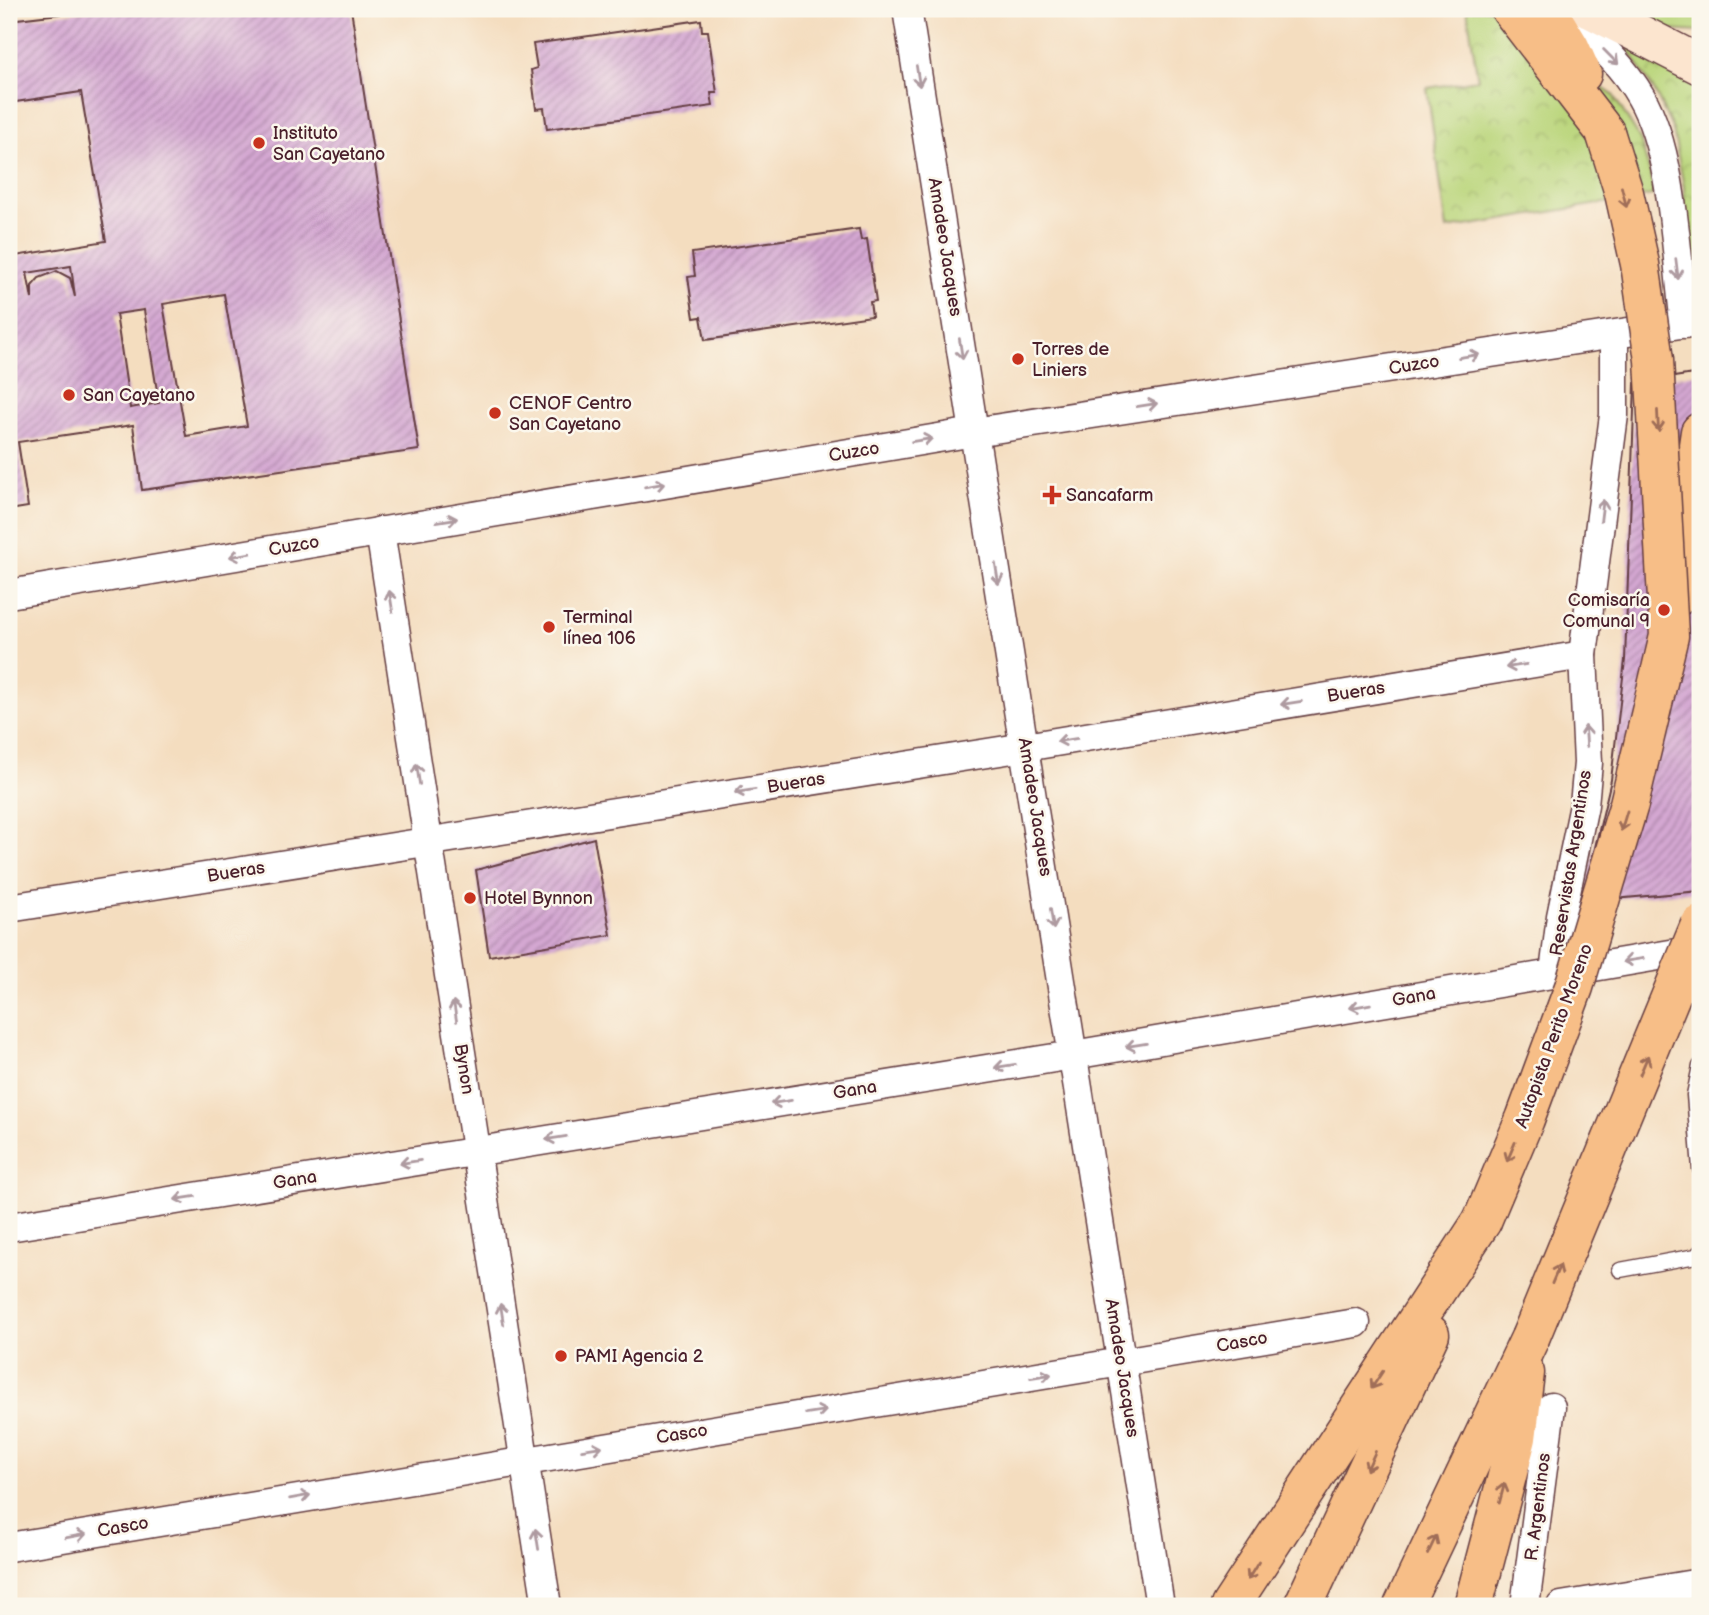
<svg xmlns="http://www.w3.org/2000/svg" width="1709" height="1615" viewBox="0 0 1709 1615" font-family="'Balsamiq Sans',sans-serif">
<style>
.green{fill:#bad57a;stroke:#827a52;stroke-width:2}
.park{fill:url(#park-crowns);stroke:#827a52;stroke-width:2}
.building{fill:url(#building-hatch);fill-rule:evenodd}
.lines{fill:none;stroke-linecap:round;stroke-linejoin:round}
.lane-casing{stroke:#643c41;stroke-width:17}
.street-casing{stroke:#643c41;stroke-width:31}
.secondary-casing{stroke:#643c41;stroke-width:41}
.highway-casing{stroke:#643c41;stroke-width:41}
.lane{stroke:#fff;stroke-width:14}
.street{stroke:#fff;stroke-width:28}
.secondary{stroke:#fce5cf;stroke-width:38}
.highway{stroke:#f7be87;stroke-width:38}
.highway-bridge-casing{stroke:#643c41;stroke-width:41;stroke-linecap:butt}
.highway-bridge{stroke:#f7be87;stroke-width:38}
.oneway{stroke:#ae9aa0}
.oneway2{stroke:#a06e59}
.poi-dot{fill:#c8321e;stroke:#fbf7ec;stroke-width:2.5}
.labels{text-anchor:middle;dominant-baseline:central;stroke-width:5;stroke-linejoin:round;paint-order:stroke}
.poi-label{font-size:18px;fill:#4a1f2b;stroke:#fbf7ec;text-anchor:start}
.street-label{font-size:18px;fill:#4a1f2b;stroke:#fbf7ec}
</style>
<defs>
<pattern id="park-crowns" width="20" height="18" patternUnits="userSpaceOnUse" patternTransform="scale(1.75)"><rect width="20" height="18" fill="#bad57a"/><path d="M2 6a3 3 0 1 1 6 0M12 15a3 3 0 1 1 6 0" fill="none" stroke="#a1b66a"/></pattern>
<pattern id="building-hatch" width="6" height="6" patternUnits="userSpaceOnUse" patternTransform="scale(1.75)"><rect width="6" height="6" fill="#d4a7d2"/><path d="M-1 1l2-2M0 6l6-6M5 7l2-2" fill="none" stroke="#ae87ab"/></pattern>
</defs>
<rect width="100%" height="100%" fill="#fbf7ec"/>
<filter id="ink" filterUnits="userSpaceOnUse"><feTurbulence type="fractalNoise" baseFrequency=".0143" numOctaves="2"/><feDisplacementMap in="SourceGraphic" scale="14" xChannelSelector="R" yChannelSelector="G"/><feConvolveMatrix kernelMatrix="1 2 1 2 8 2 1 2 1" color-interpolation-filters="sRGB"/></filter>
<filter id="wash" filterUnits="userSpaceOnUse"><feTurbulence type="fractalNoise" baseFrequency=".00686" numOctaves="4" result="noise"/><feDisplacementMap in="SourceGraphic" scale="28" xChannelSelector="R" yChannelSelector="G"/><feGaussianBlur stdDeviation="1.57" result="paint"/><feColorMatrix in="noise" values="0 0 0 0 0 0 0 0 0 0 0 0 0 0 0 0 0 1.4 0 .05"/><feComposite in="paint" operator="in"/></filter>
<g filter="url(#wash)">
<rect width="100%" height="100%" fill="#f4ddbf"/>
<path class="green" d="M 1623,9 L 1700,9 L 1700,32 L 1664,30 Z"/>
<g class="park">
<path d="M 1467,9 L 1507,9 L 1585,76 L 1613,95 L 1640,139 L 1653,184 L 1653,195 L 1447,229 L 1427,88 L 1478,80 Z"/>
<path d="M 1623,40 L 1700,81 L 1700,281 L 1685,245 L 1684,187 L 1673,130 L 1656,94 Z"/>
</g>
<g id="blocks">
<g class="building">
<path d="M 102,9 L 351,9 L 419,450 L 142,490 L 133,425 L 18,442 L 28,507 L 9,510 L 9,257 L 106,241 L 81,92 L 9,103 L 9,20 ZM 71,266 L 75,297 L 70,278 L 57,271 L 39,278 L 32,286 L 32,299 L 27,273 ZM 224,294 L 247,426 L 186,436 L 163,304 ZM 144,310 L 159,403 L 130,408 L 116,314 Z"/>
<path d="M 701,20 L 702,31 L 708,31 L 717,93 L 711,93 L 713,106 L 547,129 L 544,108 L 536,109 L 531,70 L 537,68 L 533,44 Z"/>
<path d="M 859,229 L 861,240 L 867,239 L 876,301 L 870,302 L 872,316 L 705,340 L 701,317 L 694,318 L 691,298 L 688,277 L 695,276 L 692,253 Z"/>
<path d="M 1700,373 L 1700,891 L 1582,902 L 1611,780 L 1625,660 L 1635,383 Z"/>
<path d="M 594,838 L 611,935 L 489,956 L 476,870 Z"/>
</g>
</g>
</g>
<g filter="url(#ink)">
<use href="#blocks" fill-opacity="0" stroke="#643c41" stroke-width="2"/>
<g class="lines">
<g class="lane-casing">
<g id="lane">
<path d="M 1700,1066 L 1694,1095 L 1700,1169"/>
<path d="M 1620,1270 L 1696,1256 L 1700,1252"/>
</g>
</g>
<g class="street-casing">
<g id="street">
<path d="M 907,9 L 1160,1606"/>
<path d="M 1562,9 C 1590,36 1621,62 1641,97 C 1674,154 1676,257 1685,324"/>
<path d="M 380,531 L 547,1606"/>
<path d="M 9,594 L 974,432 L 1700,321"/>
<path d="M 9,908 L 1025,747 L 1583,655"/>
<path d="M 1554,973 L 1561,916 L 1584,805 L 1588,763 L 1583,655 L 1614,415 L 1614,335"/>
<path d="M 9,1227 L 1073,1055 L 1700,949"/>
<path d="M 9,1547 L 1356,1323"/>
<path d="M 1525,1606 L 1551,1407"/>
<path d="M 1561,1606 L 1700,1583"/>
</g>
</g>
<g class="secondary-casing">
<path id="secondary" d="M 1591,9 L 1700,65"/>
</g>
<g class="highway-casing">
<g id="highway">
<path d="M 1510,9 L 1605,132"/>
<path d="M 1547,9 L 1570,47 L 1582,74"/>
<path d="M 1675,599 L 1700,432"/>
<path d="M 1230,1606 L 1482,1221"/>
<path d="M 1303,1606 L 1430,1334"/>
<path d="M 1403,1606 L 1530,1338"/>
<path d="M 1473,1606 L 1517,1438 L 1525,1373"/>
</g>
</g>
<use href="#lane" class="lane"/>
<use href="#street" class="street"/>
<use href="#secondary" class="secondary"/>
<use href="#highway" class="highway"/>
<g class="highway-bridge-casing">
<g id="highway-bridge">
<path d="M 1482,1221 L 1525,1119 L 1574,987 L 1629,804 L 1669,636 L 1654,360 L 1640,264 L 1624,193 L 1605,132"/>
<path d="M 1530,1338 L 1700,925"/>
</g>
</g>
<use href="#highway-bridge" class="highway-bridge"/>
</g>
<defs><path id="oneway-shaft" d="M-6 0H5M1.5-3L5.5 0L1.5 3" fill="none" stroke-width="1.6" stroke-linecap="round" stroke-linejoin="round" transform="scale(1.75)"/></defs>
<g class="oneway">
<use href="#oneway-shaft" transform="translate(1611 57) rotate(45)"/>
<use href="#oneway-shaft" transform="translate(918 76) rotate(81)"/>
<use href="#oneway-shaft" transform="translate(1677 269) rotate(83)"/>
<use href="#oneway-shaft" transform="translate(961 349) rotate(81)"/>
<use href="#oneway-shaft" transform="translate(1469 356) rotate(-9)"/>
<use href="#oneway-shaft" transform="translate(1147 405) rotate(-9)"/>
<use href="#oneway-shaft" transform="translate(922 440) rotate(-9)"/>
<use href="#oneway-shaft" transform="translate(655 485) rotate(-10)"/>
<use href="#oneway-shaft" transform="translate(1602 510) rotate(-83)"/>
<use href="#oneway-shaft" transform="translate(447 520) rotate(-9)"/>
<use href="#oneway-shaft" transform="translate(240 555) rotate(170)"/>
<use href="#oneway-shaft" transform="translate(997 574) rotate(81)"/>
<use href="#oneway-shaft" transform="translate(391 601) rotate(-99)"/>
<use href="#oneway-shaft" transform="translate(1516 666) rotate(171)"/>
<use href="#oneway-shaft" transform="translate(1291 703) rotate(171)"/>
<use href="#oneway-shaft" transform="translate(1586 736) rotate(-94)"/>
<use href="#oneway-shaft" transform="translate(1067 740) rotate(171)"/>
<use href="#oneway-shaft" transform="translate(418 774) rotate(-99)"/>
<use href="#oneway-shaft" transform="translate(745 791) rotate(171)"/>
<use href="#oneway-shaft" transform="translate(1052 919) rotate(81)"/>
<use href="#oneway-shaft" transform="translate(1633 960) rotate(171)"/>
<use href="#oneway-shaft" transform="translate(1360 1006) rotate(170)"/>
<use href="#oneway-shaft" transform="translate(455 1011) rotate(-99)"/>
<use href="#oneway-shaft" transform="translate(1136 1045) rotate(171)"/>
<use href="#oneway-shaft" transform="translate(1005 1066) rotate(171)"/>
<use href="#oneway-shaft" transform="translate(781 1102) rotate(171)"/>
<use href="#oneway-shaft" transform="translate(556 1138) rotate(171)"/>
<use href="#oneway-shaft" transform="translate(410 1162) rotate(171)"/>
<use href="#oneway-shaft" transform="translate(185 1198) rotate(171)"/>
<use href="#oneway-shaft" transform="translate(502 1314) rotate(-99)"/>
<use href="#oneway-shaft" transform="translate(1041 1376) rotate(-9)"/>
<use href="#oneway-shaft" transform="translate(816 1412) rotate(-9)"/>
<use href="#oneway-shaft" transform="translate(592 1448) rotate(-9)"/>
<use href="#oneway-shaft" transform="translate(300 1497) rotate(-10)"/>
<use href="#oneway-shaft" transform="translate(76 1536) rotate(-10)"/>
<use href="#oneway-shaft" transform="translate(537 1539) rotate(-99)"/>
</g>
<g class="oneway2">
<use href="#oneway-shaft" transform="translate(1624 197) rotate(76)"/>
<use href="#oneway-shaft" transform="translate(1658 421) rotate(87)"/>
<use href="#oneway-shaft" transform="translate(1624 821) rotate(107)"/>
<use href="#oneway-shaft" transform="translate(1644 1065) rotate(-67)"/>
<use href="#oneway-shaft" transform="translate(1511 1152) rotate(113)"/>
<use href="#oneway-shaft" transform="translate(1556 1274) rotate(-67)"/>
<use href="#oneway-shaft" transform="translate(1377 1380) rotate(123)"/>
<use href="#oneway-shaft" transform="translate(1371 1461) rotate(115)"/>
<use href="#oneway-shaft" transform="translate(1502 1493) rotate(-75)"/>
<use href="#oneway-shaft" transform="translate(1432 1545) rotate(-65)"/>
<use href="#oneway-shaft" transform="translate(1253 1571) rotate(122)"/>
</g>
</g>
<g class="poi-dot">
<circle cx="259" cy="143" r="7"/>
<circle cx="1018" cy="359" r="7"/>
<circle cx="69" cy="395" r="7"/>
<circle cx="495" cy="413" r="7"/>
<path d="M1048.5 484.5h7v7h7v7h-7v7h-7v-7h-7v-7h7z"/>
<circle cx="1664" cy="610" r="7"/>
<circle cx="549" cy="627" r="7"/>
<circle cx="470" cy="898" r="7"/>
<circle cx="561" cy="1356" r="7"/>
</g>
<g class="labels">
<g class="poi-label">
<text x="273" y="133">Instituto<tspan x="273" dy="21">San Cayetano</tspan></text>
<text x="1032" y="349">Torres de<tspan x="1032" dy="21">Liniers</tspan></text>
<text x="83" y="395">San Cayetano</text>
<text x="509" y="403">CENOF Centro<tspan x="509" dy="21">San Cayetano</tspan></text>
<text x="1066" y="495">Sancafarm</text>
<text x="1650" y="600" text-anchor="end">Comisaría<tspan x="1650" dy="21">Comunal 9</tspan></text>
<text x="563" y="617">Terminal<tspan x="563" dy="21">línea 106</tspan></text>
<text x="484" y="898">Hotel Bynnon</text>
<text x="575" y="1356">PAMI Agencia 2</text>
</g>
<g class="street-label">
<text transform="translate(945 247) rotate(81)">Amadeo Jacques</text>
<text transform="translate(1414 365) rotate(-9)">Cuzco</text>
<text transform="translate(854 452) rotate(-9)">Cuzco</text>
<text transform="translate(294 546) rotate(-10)">Cuzco</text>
<text transform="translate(1356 692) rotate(-9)">Bueras</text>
<text transform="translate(796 783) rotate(-9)">Bueras</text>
<text transform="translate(1035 807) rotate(81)">Amadeo Jacques</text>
<text transform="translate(1571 863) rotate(-81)">Reservistas Argentinos</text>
<text transform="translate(236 872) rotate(-9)">Bueras</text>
<text transform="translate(1414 997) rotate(-10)">Gana</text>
<text transform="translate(1554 1036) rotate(-70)">Autopista Perito Moreno</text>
<text transform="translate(464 1069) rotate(81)">Bynon</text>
<text transform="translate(855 1090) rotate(-9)">Gana</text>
<text transform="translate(295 1180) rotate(-9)">Gana</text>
<text transform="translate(1242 1342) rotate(-10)">Casco</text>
<text transform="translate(1122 1368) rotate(81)">Amadeo Jacques</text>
<text transform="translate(682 1434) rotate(-9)">Casco</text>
<text transform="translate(1538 1507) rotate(-83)">R. Argentinos</text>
<text transform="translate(123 1527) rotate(-10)">Casco</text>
</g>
</g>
<rect width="1709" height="1615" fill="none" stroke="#fbf7ec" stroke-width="35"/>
</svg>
